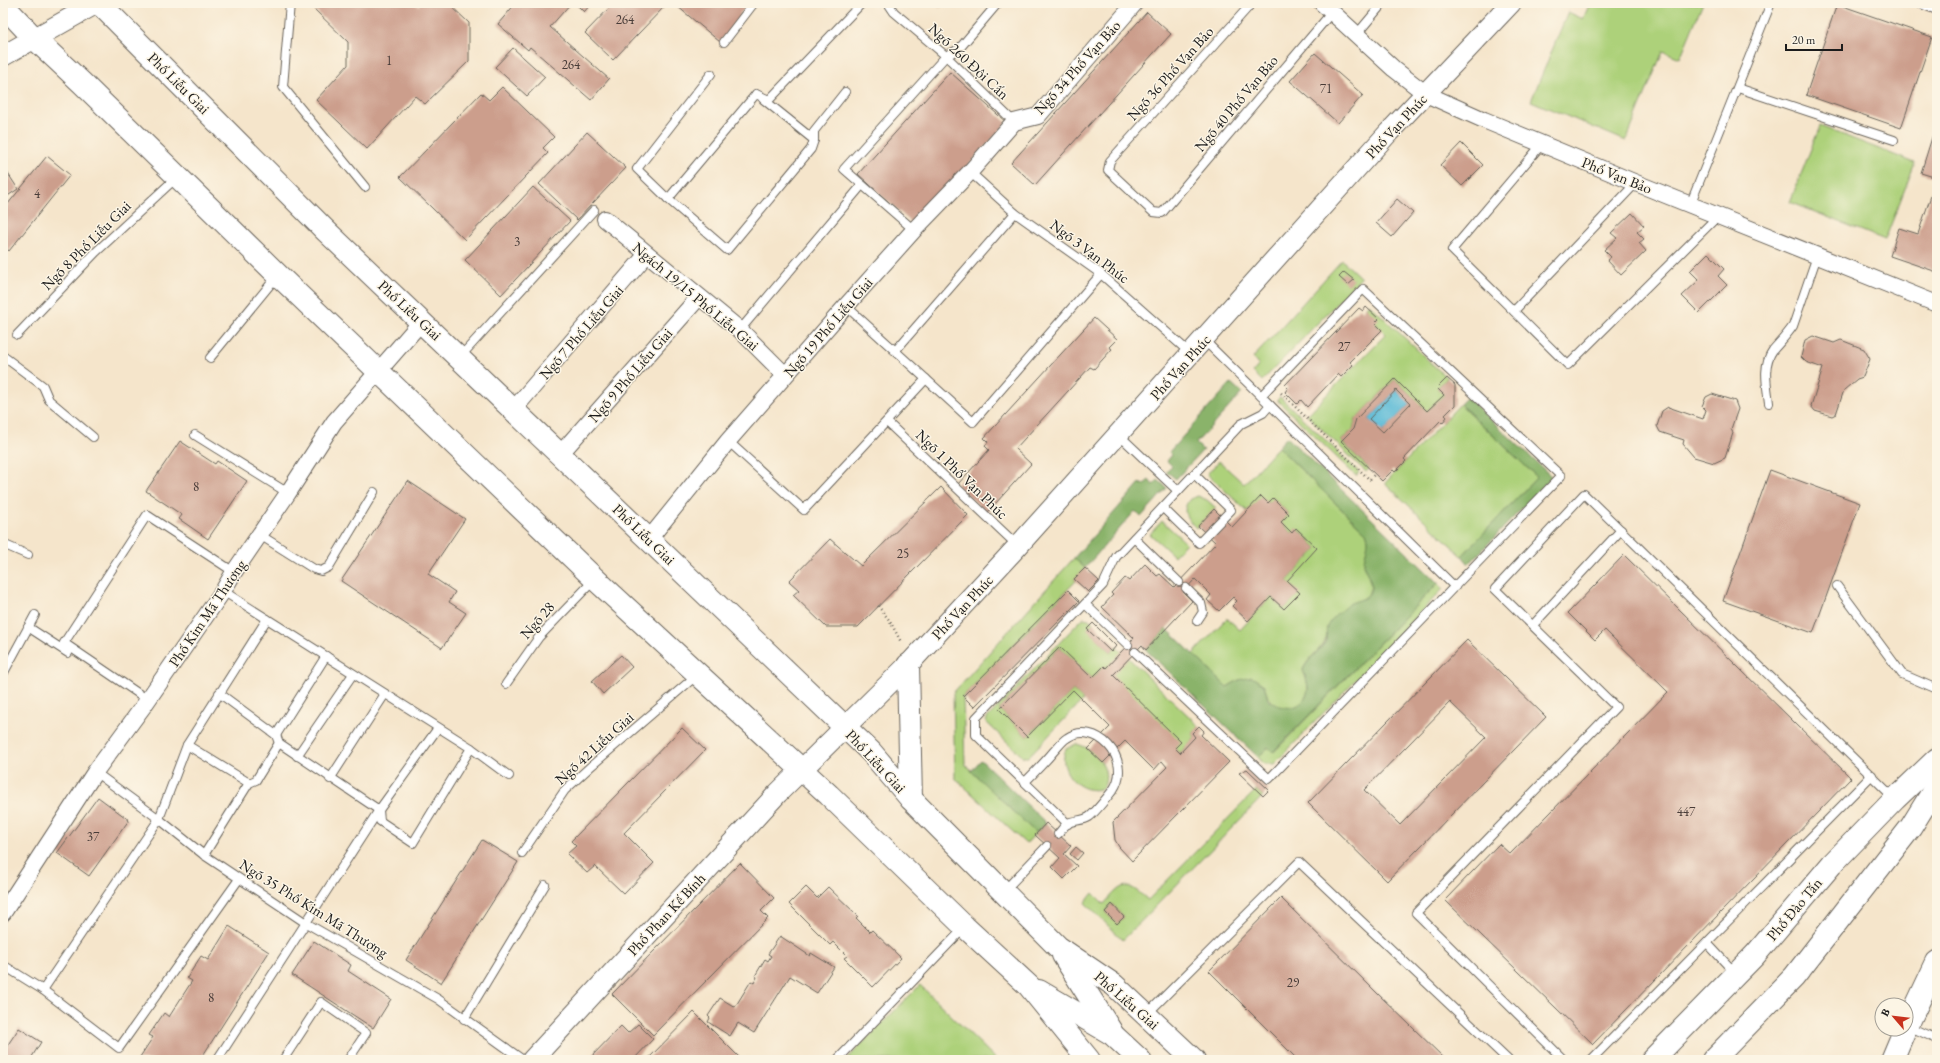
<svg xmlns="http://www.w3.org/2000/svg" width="1940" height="1063" viewBox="0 0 1940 1063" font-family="'EB Garamond',serif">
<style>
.green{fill:#add17a;stroke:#64764b;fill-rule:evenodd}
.forest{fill:#8ab36a;stroke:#536843}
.water{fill:#59bad7;stroke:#3a6b7a}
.building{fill:#cc9e8c;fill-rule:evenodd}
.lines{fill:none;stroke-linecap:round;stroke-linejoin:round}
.service-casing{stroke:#686259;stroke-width:10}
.minor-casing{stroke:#686259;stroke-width:18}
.tertiary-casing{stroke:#686259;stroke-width:22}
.secondary-casing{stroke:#686259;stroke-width:24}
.primary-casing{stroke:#686259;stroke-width:24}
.path{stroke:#686259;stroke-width:2.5;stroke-dasharray:1 3;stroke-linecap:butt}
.service{stroke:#fff;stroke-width:8}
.minor{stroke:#fff;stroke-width:16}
.tertiary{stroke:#fff;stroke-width:20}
.secondary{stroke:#fff;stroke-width:22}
.primary{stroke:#fff;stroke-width:22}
.labels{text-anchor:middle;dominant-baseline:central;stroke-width:3;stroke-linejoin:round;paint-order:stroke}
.number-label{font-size:13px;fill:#483c38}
.street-label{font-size:15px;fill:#1c1c1c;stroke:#fcf5e5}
</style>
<rect width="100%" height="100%" fill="#fcf5e5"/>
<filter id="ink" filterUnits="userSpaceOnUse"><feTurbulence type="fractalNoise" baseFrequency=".025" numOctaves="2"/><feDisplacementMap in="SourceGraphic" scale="8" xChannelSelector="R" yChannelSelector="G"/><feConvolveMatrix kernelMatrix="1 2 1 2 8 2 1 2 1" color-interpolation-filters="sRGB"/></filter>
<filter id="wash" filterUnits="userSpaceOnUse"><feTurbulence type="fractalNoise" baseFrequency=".012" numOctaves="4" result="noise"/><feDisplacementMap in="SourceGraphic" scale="16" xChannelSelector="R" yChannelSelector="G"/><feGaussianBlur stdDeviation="0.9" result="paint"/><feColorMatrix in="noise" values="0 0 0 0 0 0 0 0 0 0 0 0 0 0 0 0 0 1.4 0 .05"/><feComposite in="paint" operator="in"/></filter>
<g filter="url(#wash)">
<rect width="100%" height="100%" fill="#f5e5cb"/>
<g class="green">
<path d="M 1590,3 L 1703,3 L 1680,58 L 1663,51 L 1626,141 L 1531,101 L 1568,12 L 1583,19 Z"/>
<path d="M 1820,126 L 1915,163 L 1885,240 L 1790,202 Z"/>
<path d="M 1342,260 L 1361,278 L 1262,381 L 1253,372 L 1259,365 L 1253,358 Z"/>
<path d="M 1369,304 L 1447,378 L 1437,388 L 1444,395 L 1427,411 L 1395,379 L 1356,419 L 1353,429 L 1341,441 L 1369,469 L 1366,472 L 1307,415 L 1386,334 L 1375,323 L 1366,307 Z"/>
<path d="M 1280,397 L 1359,472 L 1356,476 L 1277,400 Z"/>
<path d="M 1460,404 L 1537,477 L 1462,556 L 1385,483 Z"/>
<path d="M 1278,447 L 1367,534 L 1369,541 L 1364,561 L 1371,586 L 1368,595 L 1361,601 L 1347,605 L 1327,628 C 1329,647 1309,654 1303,670 C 1305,676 1308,682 1308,689 C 1305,715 1269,715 1264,685 L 1239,680 L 1227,687 L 1193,654 L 1227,618 L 1240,630 L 1271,597 L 1284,609 L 1299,593 L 1287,581 L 1317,548 L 1297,528 L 1292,533 L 1281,522 L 1289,514 L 1273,498 L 1268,503 L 1261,497 L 1247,511 L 1207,474 L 1219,461 L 1244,484 Z"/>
<path d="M 1198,496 L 1207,500 L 1216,508 L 1196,528 C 1187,519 1180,511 1190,499 Z"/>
<path d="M 1162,521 L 1186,543 L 1174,556 L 1150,534 Z"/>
<path d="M 1074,558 L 1085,568 L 1074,579 L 1076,581 L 963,696 L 965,764 L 1036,833 L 1026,844 L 955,778 L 953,693 Z"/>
<path d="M 1438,583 L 1443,589 L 1280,758 L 1274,764 L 1264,764 L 1258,757 L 1269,747 L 1274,752 Z"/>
<path d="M 1083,618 L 1089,619 L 1093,623 L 1088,629 L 1111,652 L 1116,646 L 1199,726 L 1192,733 L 1195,737 L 1180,753 L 1104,666 L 1092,678 L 1060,647 L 999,709 L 1027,737 L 1073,690 L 1083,700 L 1028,757 L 1023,757 L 986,722 L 987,718 Z"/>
<path d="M 1076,744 C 1094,747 1113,770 1103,788 C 1081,797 1056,770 1066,749 Z"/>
<path d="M 1256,790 L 1263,796 L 1123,940 L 1085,903 L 1093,893 L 1104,904 C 1124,881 1126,881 1148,900 ZM 1112,904 L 1124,917 L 1117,924 L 1105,912 Z"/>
<path d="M 920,985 L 997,1060 L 846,1060 Z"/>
</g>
<g class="forest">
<path d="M 1231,383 L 1242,393 L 1196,443 L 1203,450 L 1176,479 L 1166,471 L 1172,466 L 1167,461 L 1172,455 L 1169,452 Z"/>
<path d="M 1467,397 L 1552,477 L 1469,564 L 1462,556 L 1537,477 L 1460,404 Z"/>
<path d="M 1287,437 L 1438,583 L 1273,752 L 1268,747 L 1258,757 L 1146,650 L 1166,628 L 1227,687 L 1239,680 L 1252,677 L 1264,685 L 1268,699 C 1282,712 1305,711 1308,689 C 1308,682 1305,676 1303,670 C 1307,660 1317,653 1324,644 C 1329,637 1325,633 1327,627 C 1330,619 1340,612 1346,606 C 1354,599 1369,602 1371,587 C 1372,579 1363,570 1364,561 C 1365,551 1370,544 1367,534 L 1278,447 Z"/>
<path d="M 1149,480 L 1153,485 L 1158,480 L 1167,488 L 1141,517 L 1135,511 L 1085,568 L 1074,558 L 1140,483 L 1143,485 Z"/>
<path d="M 981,760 L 1046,823 L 1036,833 L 971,771 Z"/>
</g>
<path class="water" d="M 1396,390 L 1410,404 L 1383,432 L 1369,419 Z"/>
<g id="blocks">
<g class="building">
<path d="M 320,3 L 415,3 L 418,6 L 422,3 L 448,3 L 469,23 L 469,61 L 425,104 L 415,96 L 367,149 L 316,100 L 348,65 L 348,42 L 314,9 Z"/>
<path d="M 516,3 L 571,3 L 550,27 L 609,79 L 591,100 L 530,47 L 528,50 L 498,24 Z"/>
<path d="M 575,3 L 592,3 L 584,12 Z"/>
<path d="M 614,3 L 662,3 L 665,6 L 613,60 L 585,33 Z"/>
<path d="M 679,3 L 749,3 L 739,15 L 741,16 L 720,42 L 677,6 Z"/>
<path d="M 936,3 L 944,3 L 940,7 Z"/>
<path d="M 1837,4 L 1932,37 L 1901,128 L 1806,95 Z"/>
<path d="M 1147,12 L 1171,34 L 1035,185 L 1011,163 Z"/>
<path d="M 513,48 L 545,77 L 527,96 L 495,67 Z"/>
<path d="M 1315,53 L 1363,95 L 1338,123 L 1290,81 Z"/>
<path d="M 950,72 L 1007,123 L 914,225 L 858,174 Z"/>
<path d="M 502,87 L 554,137 L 543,148 L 548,153 L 465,240 L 400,177 L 481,93 L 489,100 Z"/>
<path d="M 1934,131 L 1937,132 L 1937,272 L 1890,256 L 1899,228 L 1918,234 L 1937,178 L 1921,173 Z"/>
<path d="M 587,132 L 626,168 L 577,220 L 539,184 Z"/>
<path d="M 1461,143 L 1483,165 L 1462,186 L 1440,165 Z"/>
<path d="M 47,156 L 70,175 L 9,251 L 3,245 L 3,210 Z"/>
<path d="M 3,166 L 18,189 L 3,199 Z"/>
<path d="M 533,187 L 570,221 L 501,295 L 465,260 Z"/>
<path d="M 1397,199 L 1413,213 L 1392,237 L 1376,223 Z"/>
<path d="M 1632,213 L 1644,226 L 1637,232 L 1644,239 L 1639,243 L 1646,251 L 1621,275 L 1607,260 L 1611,257 L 1604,250 L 1617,238 L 1611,233 Z"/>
<path d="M 1708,253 L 1724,269 L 1718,276 L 1727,285 L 1699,313 L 1682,296 L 1699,280 L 1690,271 Z"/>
<path d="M 1344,272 L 1354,280 L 1348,285 L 1339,277 Z"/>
<path d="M 1366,307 L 1379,319 L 1375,323 L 1382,330 L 1350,362 L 1353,365 L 1341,377 L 1338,374 L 1307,407 L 1301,400 L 1297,404 L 1285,392 L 1288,388 L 1285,385 L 1359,308 L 1363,311 Z"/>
<path d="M 1094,318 L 1117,339 L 1109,347 L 1112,349 L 1094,369 L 1090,367 L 1015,449 L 1031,464 L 987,513 L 957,485 L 989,450 L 985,446 L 988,442 L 984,438 Z"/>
<path d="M 1813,336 L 1834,343 L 1841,340 L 1864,349 L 1870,359 L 1863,377 L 1857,379 L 1844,390 L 1836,414 L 1832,416 L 1815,411 L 1811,406 L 1823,368 L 1806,362 L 1801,357 L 1805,340 Z"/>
<path d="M 1447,378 L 1455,385 L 1455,405 L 1445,415 L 1447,417 L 1442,423 L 1440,421 L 1404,459 L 1406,461 L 1395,472 L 1393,470 L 1382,481 L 1341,441 L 1353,429 L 1356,419 L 1395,379 L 1427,411 L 1444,395 L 1437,388 ZM 1396,390 L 1410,404 L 1383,432 L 1369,419 Z"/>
<path d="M 1712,394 L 1735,401 L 1738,409 L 1731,429 L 1733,433 L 1725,458 L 1714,463 L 1694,457 L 1683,444 L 1684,440 L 1660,432 L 1657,426 L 1662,411 L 1668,407 L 1703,419 L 1706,410 L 1702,406 L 1706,397 Z"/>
<path d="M 180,441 L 215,464 L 217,461 L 247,481 L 208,539 L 179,519 L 182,515 L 146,491 Z"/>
<path d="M 1770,470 L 1860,503 L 1813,633 L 1723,601 Z"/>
<path d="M 408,481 L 465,519 L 428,574 L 455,592 L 449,602 L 466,613 L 442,648 L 341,581 Z"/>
<path d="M 941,487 L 968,515 L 858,627 L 826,627 L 793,595 L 799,590 L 789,581 L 830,539 L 861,566 Z"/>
<path d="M 1261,496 L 1268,503 L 1273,498 L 1289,514 L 1281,522 L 1292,533 L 1296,528 L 1317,548 L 1287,581 L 1300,593 L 1284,609 L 1271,597 L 1248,621 L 1232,606 L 1237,601 L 1233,597 L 1219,611 L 1207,600 L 1211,595 L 1195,579 L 1183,592 L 1192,601 L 1146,650 L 1142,645 L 1113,675 L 1181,742 L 1175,748 L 1180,753 L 1195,737 L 1192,733 L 1199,726 L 1204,731 L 1201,735 L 1229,762 L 1132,861 L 1119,847 L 1115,840 L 1113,822 L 1167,767 L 1162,761 L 1154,770 L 1125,741 L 1103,763 L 1088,749 L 1110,727 L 1073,690 L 1027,737 L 999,709 L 1060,647 L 1092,678 L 1104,666 L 1106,668 L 1134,638 L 1102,607 L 1113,595 L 1111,593 L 1125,578 L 1129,581 L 1145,564 L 1157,576 L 1160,574 L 1174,587 L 1216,543 L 1198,526 L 1214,509 L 1232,527 Z"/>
<path d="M 1624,555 L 1851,778 L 1593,1044 L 1445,900 L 1499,844 L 1510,854 L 1668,692 L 1605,630 L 1595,640 L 1568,613 Z"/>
<path d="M 1085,568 L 1099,581 L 1088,592 L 1074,579 Z"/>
<path d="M 1068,590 L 1079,601 L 974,707 L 963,696 Z"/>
<path d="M 1093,623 L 1116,646 L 1111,652 L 1087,629 Z"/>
<path d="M 1467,640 L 1546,717 L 1387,881 L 1308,803 ZM 1450,702 L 1486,737 L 1400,825 L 1364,790 Z"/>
<path d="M 621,655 L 632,667 L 603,694 L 592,681 Z"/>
<path d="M 682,728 L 705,750 L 624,833 L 654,863 L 624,894 L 595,866 L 587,873 L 567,854 L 576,846 L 571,841 Z"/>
<path d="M 1247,769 L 1269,790 L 1263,796 L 1239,773 Z"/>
<path d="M 98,797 L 129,820 L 89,876 L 57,853 Z"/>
<path d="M 1046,823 L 1071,846 L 1064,854 L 1077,866 L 1064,879 L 1052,867 L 1060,858 L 1035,835 Z"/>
<path d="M 482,840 L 518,862 L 441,983 L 406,960 Z"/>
<path d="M 1076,847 L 1083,853 L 1077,860 L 1070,854 Z"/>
<path d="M 740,863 L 774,898 L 761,911 L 768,918 L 653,1035 L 612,994 Z"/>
<path d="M 806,887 L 817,898 L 828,887 L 858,916 L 856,918 L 870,932 L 872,930 L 901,958 L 873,987 L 844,958 L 847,956 L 833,942 L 830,945 L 789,904 Z"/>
<path d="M 1281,898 L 1377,993 L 1446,1060 L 1298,1060 L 1209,971 Z"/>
<path d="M 1112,904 L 1124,917 L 1117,924 L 1105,912 Z"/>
<path d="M 229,926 L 269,952 L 200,1060 L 138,1060 L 153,1037 L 149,1035 L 164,1013 L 169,1017 L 192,981 L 187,978 L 201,956 L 208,960 Z"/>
<path d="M 780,936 L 810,956 L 811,953 L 834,967 L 817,993 L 790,976 L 754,1033 L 738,1023 L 730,1036 L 708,1022 L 710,1018 L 708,1016 L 720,998 L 735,1007 L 751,981 L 754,983 L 757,977 L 755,976 L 765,959 L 768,961 L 771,956 L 768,954 Z"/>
<path d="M 314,941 L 351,965 L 348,971 L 391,999 L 373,1028 L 292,975 Z"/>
<path d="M 694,1012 L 742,1060 L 647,1060 Z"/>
<path d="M 638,1024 L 653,1039 L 633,1060 L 588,1060 L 621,1026 L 628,1033 Z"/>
<path d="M 19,1028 L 41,1042 L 30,1060 L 3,1060 L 3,1052 Z"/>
</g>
</g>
</g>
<g filter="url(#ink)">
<use href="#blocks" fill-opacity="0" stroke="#686259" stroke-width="1"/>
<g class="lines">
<g class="service-casing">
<g id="service">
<path d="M 290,3 L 283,87 L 365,187"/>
<path d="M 888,3 L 894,12 L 946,56 L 1014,122"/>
<path d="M 1252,3 L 1110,161 L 1108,170 L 1153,212 L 1162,213 L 1332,12"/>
<path d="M 1918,3 L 1937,10"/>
<path d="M 1357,34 L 1383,3"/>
<path d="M 724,42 L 754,3"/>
<path d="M 711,74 L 637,169 L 668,199 L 727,250 L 811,149 L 814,140"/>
<path d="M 1738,88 L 1894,140"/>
<path d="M 756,94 L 769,100 L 862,3"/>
<path d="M 763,99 L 814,140 L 814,131 L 845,92"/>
<path d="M 1542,144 L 1452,250 L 1568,365 L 1718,216"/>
<path d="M 970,172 L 1015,213 L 1101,274 L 1190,353"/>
<path d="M 668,199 L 756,94"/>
<path d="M 1690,205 L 1771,3"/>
<path d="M 914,230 L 844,169 L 946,56 L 959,49 L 998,3"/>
<path d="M 846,306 L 973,422 L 1101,274"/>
<path d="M 1514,311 L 1636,183"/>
<path d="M 740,330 L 862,185"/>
<path d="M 17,335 L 96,252 L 177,177"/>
<path d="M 1204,340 L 1455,587"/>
<path d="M 896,350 L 1015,213"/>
<path d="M 3,356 L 43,386 L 49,400 L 93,437"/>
<path d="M 460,357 L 594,210"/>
<path d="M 210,358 L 278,275"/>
<path d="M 1769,403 C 1767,386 1762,365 1773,350 C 1780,342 1787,335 1793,326 L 1817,256"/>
<path d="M 887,422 L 1018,546"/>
<path d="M 195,435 L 288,493"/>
<path d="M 1119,435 L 1178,491"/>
<path d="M 728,441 L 804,510 L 926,379"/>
<path d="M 1163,508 L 1199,543 L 1231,510 L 1194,474"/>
<path d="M 260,535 L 314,569 L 321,571 L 329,567 L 374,492"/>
<path d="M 1134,538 L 1179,582"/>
<path d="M 3,544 L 28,555"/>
<path d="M 1837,586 L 1902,674 L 1937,689"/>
<path d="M 1186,588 L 1201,603 L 1203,612 L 1197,621"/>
<path d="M 1085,604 L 1128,645"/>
<path d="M 1533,625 L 1621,530"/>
<path d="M 28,627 L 68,653"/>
<path d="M 1135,652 L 1269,779 L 1561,476 L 1363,289 L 1261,396"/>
<path d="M 3,674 L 35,615"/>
<path d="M 506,684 L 539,637 L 595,579"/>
<path d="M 219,693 L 276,735 L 279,743 L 379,810 L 380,821 L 413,843 L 471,748 L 223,591"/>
<path d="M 148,700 L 64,643 L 147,515 L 234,572"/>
<path d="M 276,735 L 326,656"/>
<path d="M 187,745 L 249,783"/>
<path d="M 471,748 L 509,776"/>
<path d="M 297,756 L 353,674"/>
<path d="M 95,772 L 159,819 L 204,855 L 306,923 L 438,999 L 523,1060"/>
<path d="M 330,779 L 385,694"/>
<path d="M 1025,782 C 1035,772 1045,762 1054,751 C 1058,747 1062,741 1067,738 C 1095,719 1134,759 1113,790 C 1108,796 1095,813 1089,817 C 1083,821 1074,820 1068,823 C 1064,826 1061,831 1058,834"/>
<path d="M 1068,824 L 976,735 L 976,718 L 1103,585 L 1116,557 L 1194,474 L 1241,424 L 1263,413 L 1270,405"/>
<path d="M 522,853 L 565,790 L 590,767 L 697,675"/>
<path d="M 204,855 L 249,783 L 256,780 L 279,743"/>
<path d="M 1003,892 L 1047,846"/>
<path d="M 1707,943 L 1736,974"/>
<path d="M 3,965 L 43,990 L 119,1048 L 239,879"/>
<path d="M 43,990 L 159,819 L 187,745 L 267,619"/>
<path d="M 1147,1014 L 1299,862 L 1508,1060"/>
<path d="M 464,1019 L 545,885"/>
<path d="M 1908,1026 L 1937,1039"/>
<path d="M 217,1060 L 379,810 L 438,728"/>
<path d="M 283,1060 L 321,1002 L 366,1033 L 348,1060"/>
<path d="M 837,1060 L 964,928"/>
<path d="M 1564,1060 L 1416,913 L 1616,707 L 1495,589 L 1584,494 L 1894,798"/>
<path d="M 1591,1060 L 1872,775"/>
</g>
</g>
<g class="minor-casing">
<g id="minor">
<path d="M 1322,3 L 1394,69 L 1426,94 L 1484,120 L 1636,183 L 1937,304"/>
<path d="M 605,219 L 740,330 L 785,375"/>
<path d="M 514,409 L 647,254"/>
<path d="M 561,453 L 699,297"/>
<path d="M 649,539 L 728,441 L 846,306 L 914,230 L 970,172 L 1014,122 L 1038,116 L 1135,3"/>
<path d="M 3,913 L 95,772 L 145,704 L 223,591 L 234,572 L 288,493 L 334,422 L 422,321"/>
</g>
</g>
<g class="tertiary-casing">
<g id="tertiary">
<path d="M 3,56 L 97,3"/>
<path d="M 532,1060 L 778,793 L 908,665 L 1018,546 L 1389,132 L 1511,3"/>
</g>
</g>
<g class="secondary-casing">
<g id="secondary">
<path d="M 1906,1028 L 1937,962"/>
<path d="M 1892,1060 L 1905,1029"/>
</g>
</g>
<g class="primary-casing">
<g id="primary">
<path d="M 99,3 L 325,230 L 871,752 L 911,799 L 1058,947 L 1114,985 L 1194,1060"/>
<path d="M 3,5 L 34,38 L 82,83 L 278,275 L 595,579 L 829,795 L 965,927 L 1029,986 L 1089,1060"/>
<path d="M 908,665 L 911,799"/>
<path d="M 1063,955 L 1111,1031"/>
<path d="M 1039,991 L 1112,1034 L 1140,1060"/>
<path d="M 1652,1060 L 1755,955 L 1832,864 L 1895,799 L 1937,759"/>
<path d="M 1713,1060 L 1794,977 L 1911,827 L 1937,785"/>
</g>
</g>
<g class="path">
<path d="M 1281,393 L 1370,480"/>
<path d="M 1370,479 L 1375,474"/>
<path d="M 878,606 L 890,621 L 901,642"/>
</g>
<use href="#service" class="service"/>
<use href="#minor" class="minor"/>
<use href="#tertiary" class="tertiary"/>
<use href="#secondary" class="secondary"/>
<use href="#primary" class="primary"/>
</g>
</g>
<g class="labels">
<g class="number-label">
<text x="625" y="19">264</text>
<text x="389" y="60">1</text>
<text x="571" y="64">264</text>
<text x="1326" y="88">71</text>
<text x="37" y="193">4</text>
<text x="517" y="241">3</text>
<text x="1344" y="346">27</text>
<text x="196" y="486">8</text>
<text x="903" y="553">25</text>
<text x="1686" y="811">447</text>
<text x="93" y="836">37</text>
<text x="1293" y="982">29</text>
<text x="211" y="997">8</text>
</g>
<g class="street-label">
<text transform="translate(969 61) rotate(43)">Ngõ 260 Đội Cấn</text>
<text transform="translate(1077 67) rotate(-48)">Ngõ 34 Phố Vạn Bảo</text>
<text transform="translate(1170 73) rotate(-48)">Ngõ 36 Phố Vạn Bảo</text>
<text transform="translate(179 83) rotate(45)">Phố Liễu Giai</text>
<text transform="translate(1236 103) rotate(-50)">Ngõ 40 Phố Vạn Bảo</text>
<text transform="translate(1396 126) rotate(-47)">Phố Vạn Phúc</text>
<text transform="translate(1617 175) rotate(22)">Phố Vạn Bảo</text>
<text transform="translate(86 245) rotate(-45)">Ngõ 8 Phố Liễu Giai</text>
<text transform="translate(1090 251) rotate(37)">Ngõ 3 Vạn Phúc</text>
<text transform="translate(696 296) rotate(40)">Ngách 19/15 Phố Liễu Giai</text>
<text transform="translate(410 310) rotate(43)">Phố Liễu Giai</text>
<text transform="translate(828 327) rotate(-49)">Ngõ 19 Phố Liễu Giai</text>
<text transform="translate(581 332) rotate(-49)">Ngõ 7 Phố Liễu Giai</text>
<text transform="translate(1180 367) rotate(-48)">Phố Vạn Phúc</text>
<text transform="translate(630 375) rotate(-49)">Ngõ 9 Phố Liễu Giai</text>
<text transform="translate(962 474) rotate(44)">Ngõ 1 Phố Vạn Phúc</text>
<text transform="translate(644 534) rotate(44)">Phố Liễu Giai</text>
<text transform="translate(962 607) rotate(-47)">Phố Vạn Phúc</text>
<text transform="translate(207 613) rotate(-56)">Phố Kim Mã Thượng</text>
<text transform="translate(537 620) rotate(-49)">Ngõ 28</text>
<text transform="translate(594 748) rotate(-42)">Ngõ 42 Liễu Giai</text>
<text transform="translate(876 761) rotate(47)">Phố Liễu Giai</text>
<text transform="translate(314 908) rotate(32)">Ngõ 35 Phố Kim Mã Thượng</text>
<text transform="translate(1794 909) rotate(-50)">Phố Đào Tấn</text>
<text transform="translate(666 914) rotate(-47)">Phố Phan Kế Bính</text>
<text transform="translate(1127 1000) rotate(41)">Phố Liễu Giai</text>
</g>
</g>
<rect width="1940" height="1063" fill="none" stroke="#fcf5e5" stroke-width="16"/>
<g transform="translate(1894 1017) rotate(298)"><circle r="19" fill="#fcf5e5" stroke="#a29e95"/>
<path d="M0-3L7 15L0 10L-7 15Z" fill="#c8321e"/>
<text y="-6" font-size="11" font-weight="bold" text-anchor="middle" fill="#1c1c1c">B</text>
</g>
<path d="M1786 44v6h56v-6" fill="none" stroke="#1c1c1c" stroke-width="2"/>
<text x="1792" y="44" font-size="12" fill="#1c1c1c" stroke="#fcf5e5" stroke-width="3" paint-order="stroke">20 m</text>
</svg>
